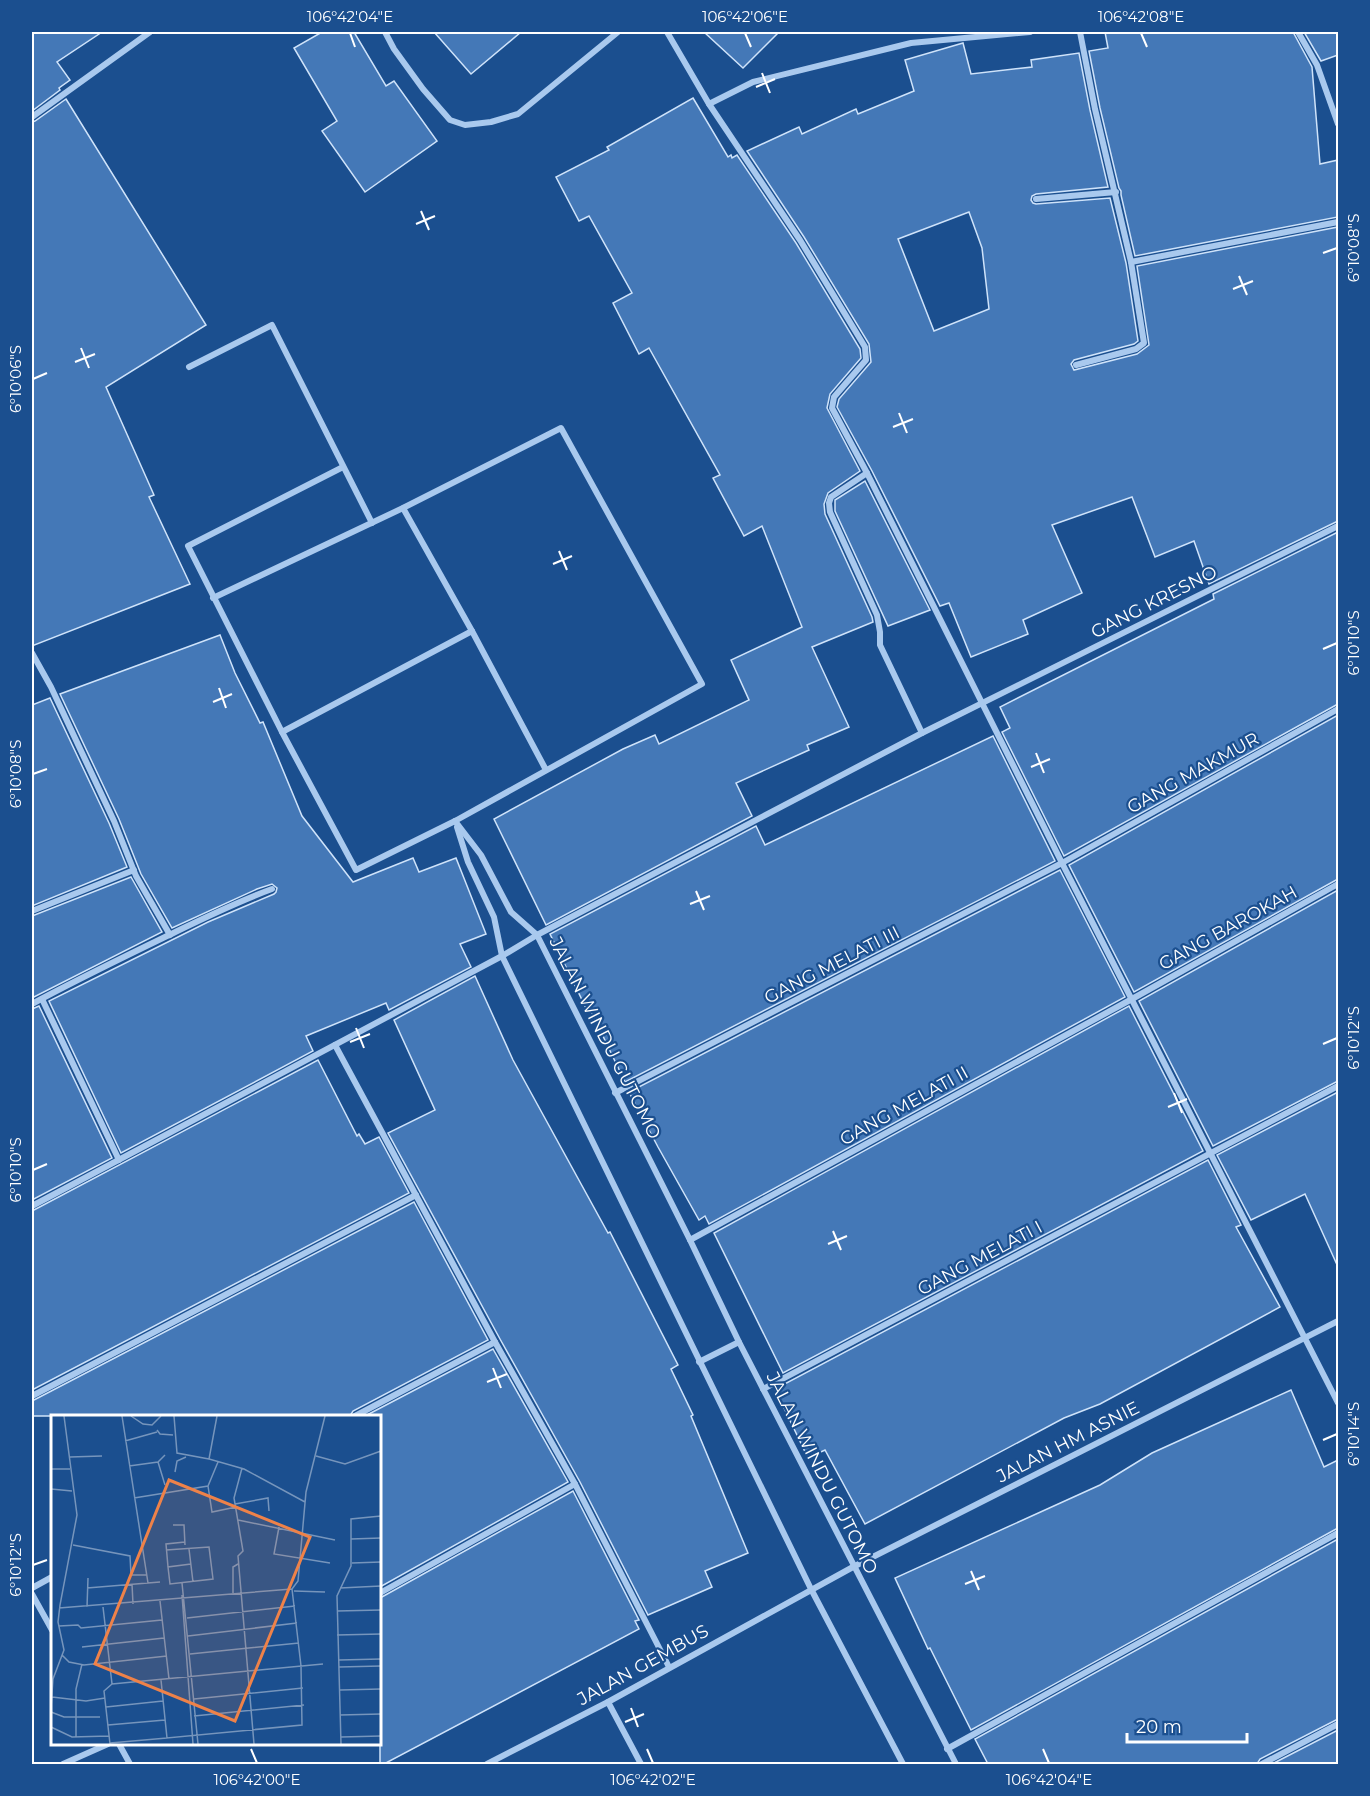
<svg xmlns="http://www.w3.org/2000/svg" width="1370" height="1796" viewBox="0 0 1370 1796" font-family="Montserrat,sans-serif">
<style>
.building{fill:#4478b7;stroke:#cfe3fa;stroke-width:1.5;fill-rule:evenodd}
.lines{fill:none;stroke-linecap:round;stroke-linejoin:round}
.street{stroke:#a9c9ee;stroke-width:6}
.ticks{fill:none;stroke:#fff;stroke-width:2}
.labels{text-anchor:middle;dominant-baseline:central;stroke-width:4.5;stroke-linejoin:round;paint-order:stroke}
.street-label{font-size:18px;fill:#fff;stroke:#1b4f8f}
.inset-road{fill:none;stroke:#7695bc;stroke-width:1.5}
.view{fill:#ee8249;fill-opacity:0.15;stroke:#ee8249;stroke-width:3}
.inset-edge{fill:none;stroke:#fff;stroke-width:3}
.neatline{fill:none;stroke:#fff;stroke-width:2}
.ticks-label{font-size:15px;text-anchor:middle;fill:#fff}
</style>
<rect width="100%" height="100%" fill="#1b4f8f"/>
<g class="building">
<path d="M 32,32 L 102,32 L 57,62 L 70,80 L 59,88 L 60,90 L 32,111 Z"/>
<path d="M 322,32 L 354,32 L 386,86 L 394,81 L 437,141 L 365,192 L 322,131 L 337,121 L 294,48 Z"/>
<path d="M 434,32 L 521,32 L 471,74 Z"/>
<path d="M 704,32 L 779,32 L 743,68 Z"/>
<path d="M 1105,32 L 1293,32 L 1312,67 L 1320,164 L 1338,160 L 1338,217 L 1135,256 L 1121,195 L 1121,191 L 1119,188 L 1100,108 L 1089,51 L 1108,48 Z"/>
<path d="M 1304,32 L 1338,32 L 1338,55 L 1321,61 Z"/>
<path d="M 963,43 L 971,74 L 1032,67 L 1031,60 L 1079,53 L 1090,110 L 1108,187 L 1036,194 L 1032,196 L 1031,200 L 1033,203 L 1036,204 L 1110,198 L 1126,263 L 1138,341 L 1134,344 L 1074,360 L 1071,364 L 1074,370 L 1137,354 L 1149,345 L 1137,266 L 1338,227 L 1338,521 L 1209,584 L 1194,541 L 1155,557 L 1132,497 L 1052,525 L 1082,593 L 1023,620 L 1028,634 L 971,657 L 949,603 L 940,606 L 872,471 L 837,407 L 839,399 L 871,362 L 869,344 L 804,237 L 747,151 L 799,127 L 802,134 L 856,109 L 858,114 L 914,91 L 905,60 ZM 969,212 L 982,248 L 989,309 L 934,331 L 898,239 Z"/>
<path d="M 693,98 L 728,157 L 731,155 L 732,158 L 737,155 L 796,243 L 860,349 L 861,358 L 830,394 L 827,408 L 860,471 L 828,493 L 824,504 L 825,514 L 872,617 L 873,622 L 812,647 L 849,727 L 807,745 L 809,750 L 736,783 L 752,816 L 546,925 L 494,819 L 623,749 L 655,735 L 659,744 L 749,700 L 731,660 L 802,627 L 762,526 L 744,536 L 713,478 L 720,475 L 649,348 L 639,354 L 613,303 L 632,293 L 589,216 L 579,221 L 556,177 L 609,150 L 607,147 Z"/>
<path d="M 66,99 L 206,325 L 106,387 L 154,495 L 149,497 L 190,584 L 32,646 L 32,122 L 35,121 Z"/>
<path d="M 865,481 L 930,610 L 888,626 L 835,511 L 835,500 Z"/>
<path d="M 1338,532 L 1338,704 L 1064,856 L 1002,732 L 1010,728 L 1000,707 L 1214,599 L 1213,594 Z"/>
<path d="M 220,635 L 235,673 L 260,723 L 263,722 L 302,816 L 353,882 L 413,858 L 419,872 L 456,858 L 486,934 L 460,944 L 471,967 L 389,1010 L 386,1003 L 306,1036 L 313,1051 L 121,1153 L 49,1001 L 208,922 L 274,894 L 276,892 L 277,888 L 272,884 L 257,889 L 172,928 L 141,874 L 119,819 L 60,694 Z"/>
<path d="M 50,698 L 109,823 L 127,867 L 32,906 L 32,705 Z"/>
<path d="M 1338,715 L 1338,879 L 1134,992 L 1069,865 Z"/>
<path d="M 993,736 L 1055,861 L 625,1082 L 589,1007 L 586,1008 L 550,934 L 756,826 L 765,845 Z"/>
<path d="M 1060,870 L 1125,997 L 709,1224 L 705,1216 L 699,1220 L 658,1147 L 629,1092 Z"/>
<path d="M 131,877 L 162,932 L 32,998 L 32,916 Z"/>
<path d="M 1338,890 L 1338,1081 L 1213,1146 L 1139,1001 Z"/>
<path d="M 475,976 L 513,1060 L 608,1233 L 610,1232 L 678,1365 L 671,1369 L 693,1415 L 691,1416 L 748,1553 L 705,1571 L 712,1587 L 648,1615 L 580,1482 L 500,1339 L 388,1133 L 435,1110 L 394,1020 Z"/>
<path d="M 39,1006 L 112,1158 L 32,1200 L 32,1009 Z"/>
<path d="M 1129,1006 L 1203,1151 L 783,1373 L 714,1233 Z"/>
<path d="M 318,1060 L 357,1136 L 359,1134 L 365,1144 L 379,1137 L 409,1193 L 32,1390 L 32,1211 Z"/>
<path d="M 1338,1092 L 1338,1267 L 1305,1194 L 1251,1220 L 1217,1155 Z"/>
<path d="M 1208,1160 L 1241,1225 L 1236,1227 L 1280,1307 L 1100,1404 L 1064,1418 L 865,1524 L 825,1450 L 808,1458 L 775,1389 Z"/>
<path d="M 414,1202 L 488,1340 L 353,1411 L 350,1416 L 32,1416 L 32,1401 Z"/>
<path d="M 493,1349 L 568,1482 L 380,1587 L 380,1416 L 365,1416 Z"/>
<path d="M 1291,1390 L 1324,1467 L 1338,1460 L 1338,1528 L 971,1730 L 930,1648 L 928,1649 L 895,1578 L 1100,1485 L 1152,1453 Z"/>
<path d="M 573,1491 L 639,1620 L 635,1621 L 639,1629 L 384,1764 L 380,1764 L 380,1598 Z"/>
<path d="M 1338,1539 L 1338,1719 L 1260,1759 L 1257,1764 L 988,1764 L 975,1739 Z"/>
<path d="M 1338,1730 L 1338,1764 L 1272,1764 Z"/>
</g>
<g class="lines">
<g class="street">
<path d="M 385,32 L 394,49 L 423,89 L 450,120 L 465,125 L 491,122 L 518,114 L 618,32"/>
<path d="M 667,32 L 709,104 L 800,240 L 865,347 L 866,360 L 834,397 L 832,408 L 867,473 L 1062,863 L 1338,1403"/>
<path d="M 1080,32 L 1095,109 L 1131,262 L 1338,222"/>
<path d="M 1298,32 L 1317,65 L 1338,124"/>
<path d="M 709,104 L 753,82 L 911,43 L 1030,32"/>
<path d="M 32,117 L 150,32"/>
<path d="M 1036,199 L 1116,192"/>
<path d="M 1076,365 L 1136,349 L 1144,343 L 1131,262"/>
<path d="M 189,367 L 272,325 L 372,523"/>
<path d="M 867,473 L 831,497 L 829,503 L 830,512 L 877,615 L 880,632 L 880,645 L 922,733"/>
<path d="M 403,508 L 472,631 L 546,770"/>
<path d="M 213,598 L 403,508 L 561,428 L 702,684 L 455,821 L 356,870 L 282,732 L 472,631"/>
<path d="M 32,653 L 51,687 L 114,821 L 136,876 L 170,935"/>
<path d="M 282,732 L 188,546 L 343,467"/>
<path d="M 455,821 L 481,855 L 511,912 L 537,935 L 690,1240 L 739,1342 L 956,1764"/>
<path d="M 457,827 L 468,862 L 494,917 L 502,956 L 811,1589 L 903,1764"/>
<path d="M 32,911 L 134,870"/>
<path d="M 42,999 L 119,1160"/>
<path d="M 32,1004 C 76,980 122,958 167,936 C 202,919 236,902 272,889"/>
<path d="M 335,1045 L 495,1342 L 575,1484 L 669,1667"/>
<path d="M 615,1093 L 1062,863 L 1338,709"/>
<path d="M 32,1206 L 502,956 L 537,935 L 922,733 L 1338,526"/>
<path d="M 690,1240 L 1132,999 L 1338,884"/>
<path d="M 699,1362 L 739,1342"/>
<path d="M 763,1389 L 1338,1086"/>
<path d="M 32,1396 L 416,1195"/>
<path d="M 355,1416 L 495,1342"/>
<path d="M 32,1588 L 52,1577"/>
<path d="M 380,1593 L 575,1484"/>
<path d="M 32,1594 L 52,1630"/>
<path d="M 608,1702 L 641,1764"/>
<path d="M 119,1744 L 130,1764"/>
<path d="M 947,1749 L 1338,1533"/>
<path d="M 63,1764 L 108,1744"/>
<path d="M 487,1764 L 608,1702 L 853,1567 L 1338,1321"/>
<path d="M 1262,1764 L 1338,1724"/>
</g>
</g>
<path class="ticks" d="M 350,33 L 355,47M 745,33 L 751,47M 1141,33 L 1147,47M 762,73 L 770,93M 756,87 L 775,79M 421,211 L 429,230M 416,224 L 435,216M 1323,253 L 1337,248M 1239,276 L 1247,295M 1233,289 L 1253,281M 81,348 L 89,368M 75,362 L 95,354M 33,379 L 47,373M 899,413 L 907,433M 893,427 L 913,419M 559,551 L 567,570M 553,564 L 572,556M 1323,649 L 1337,643M 219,688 L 226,708M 213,702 L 232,694M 1036,753 L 1044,773M 1031,767 L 1050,759M 33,774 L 47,769M 696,891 L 704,910M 690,904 L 710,896M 356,1028 L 364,1048M 350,1042 L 370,1034M 1323,1044 L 1337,1038M 1174,1093 L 1182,1113M 1168,1107 L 1187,1099M 33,1170 L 47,1164M 833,1231 L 841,1250M 828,1244 L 847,1236M 493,1368 L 501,1388M 487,1382 L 507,1374M 1323,1440 L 1337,1434M 33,1565 L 47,1560M 971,1571 L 979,1590M 965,1584 L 985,1576M 631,1708 L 638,1727M 625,1722 L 644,1714M 251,1749 L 257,1763M 647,1749 L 653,1763M 1043,1749 L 1049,1763"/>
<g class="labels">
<g class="street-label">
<text transform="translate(1154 602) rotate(-27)">GANG KRESNO</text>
<text transform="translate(1193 773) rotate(-29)">GANG MAKMUR</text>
<text transform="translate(1228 928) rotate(-29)">GANG BAROKAH</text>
<text transform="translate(832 965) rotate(-27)">GANG MELATI III</text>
<text transform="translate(605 1038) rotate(63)">JALAN WINDU GUTOMO</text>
<text transform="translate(904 1106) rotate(-29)">GANG MELATI II</text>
<text transform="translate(980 1258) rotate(-28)">GANG MELATI I</text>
<text transform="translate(1068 1442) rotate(-27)">JALAN HM ASNIE</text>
<text transform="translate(822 1473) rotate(63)">JALAN WINDU GUTOMO</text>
<text transform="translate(643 1665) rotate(-29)">JALAN GEMBUS</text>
</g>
</g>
<g transform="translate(51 1415)">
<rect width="330" height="330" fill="#1b4f8f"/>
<path class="inset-road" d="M 71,1 L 97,168M 80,1 L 92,9 L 101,10 L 110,1M 123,1 L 126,38 L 158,44M 166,1 L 158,44 L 193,54 L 254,87M 106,15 L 109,19 L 122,20M 74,26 L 106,17M 265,41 L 294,49 L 330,36M 19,42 L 51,41M 107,47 L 114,70M 78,51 L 107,47 L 114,40M 191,53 L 183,83 L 192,136 L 187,141 L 203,329M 0,54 L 19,54M 124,57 L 126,46 L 135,42M 157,71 L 161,97 L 185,92M 0,74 L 21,76M 83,83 L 157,71 L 167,47M 184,89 L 217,83 L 218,96M 187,105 L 284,125M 122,110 L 133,110 L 134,130M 228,112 L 223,139 L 279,148M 300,124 L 330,123M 22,130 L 79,141 L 80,160 L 96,160M 138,134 L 142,167M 115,135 L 158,132 L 162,164 L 119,169 L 117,152 L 140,149M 301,148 L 330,147M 117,152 L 115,129 L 134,127M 131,168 L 147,329M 81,169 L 82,189M 36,173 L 109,167M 289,173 L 330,171M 241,174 L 247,166 L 255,77 L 274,1M 243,176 L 274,177M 182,178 L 182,152 L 187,149M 131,180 L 142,329M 109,186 L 118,264M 36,192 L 37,163M 52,192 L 61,269 L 53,276 L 59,329M 8,193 L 241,174M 286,196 L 330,195M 136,203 L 244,191M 8,211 L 27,210 L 30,213 L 111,205M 286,220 L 330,219M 137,221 L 246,208M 31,232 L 113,223M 139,239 L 248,228M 11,240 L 18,247 L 33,250 L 116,241M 288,245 L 330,244M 288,252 L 330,251M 110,265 L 116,323 L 251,310 L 250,251 L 241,174M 61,269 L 272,249M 289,275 L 330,274M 1,282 L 35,286 L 54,283M 143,284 L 252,273M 55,292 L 112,286M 0,293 L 2,264 L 13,235 L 7,207 L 9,190 L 26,100 L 13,1M 0,297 L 13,302 L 49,302M 289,300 L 330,299M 143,301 L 253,290M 57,310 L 114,305M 0,312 L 21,322 L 58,321M 25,322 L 25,274 L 31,249M 290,322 L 330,321M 59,328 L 116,323M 290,329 L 286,181 L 300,151 L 300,104 L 330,101"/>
<path class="view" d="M 118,65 L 259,122 L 184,306 L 44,249 Z"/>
<rect width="330" height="330" class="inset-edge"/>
</g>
<rect width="1370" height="1796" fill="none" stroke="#1b4f8f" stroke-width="66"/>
<path d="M1127 1733v9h120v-9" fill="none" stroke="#ffffff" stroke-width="3"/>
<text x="1136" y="1733" font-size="18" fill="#ffffff" stroke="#1b4f8f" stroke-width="4.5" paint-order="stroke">20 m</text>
<rect x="33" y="33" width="1304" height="1730" class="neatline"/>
<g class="ticks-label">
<text x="350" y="22">106°42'04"E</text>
<text x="745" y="22">106°42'06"E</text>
<text x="1141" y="22">106°42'08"E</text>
<text transform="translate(1354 248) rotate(-90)" y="5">6°10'08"S</text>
<text transform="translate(16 379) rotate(-90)" y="5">6°10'06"S</text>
<text transform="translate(1354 643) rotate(-90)" y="5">6°10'10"S</text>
<text transform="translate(16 774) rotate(-90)" y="5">6°10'08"S</text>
<text transform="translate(1354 1038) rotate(-90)" y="5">6°10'12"S</text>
<text transform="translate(16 1170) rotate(-90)" y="5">6°10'10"S</text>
<text transform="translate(1354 1434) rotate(-90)" y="5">6°10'14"S</text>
<text transform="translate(16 1565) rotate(-90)" y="5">6°10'12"S</text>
<text x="257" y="1785">106°42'00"E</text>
<text x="653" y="1785">106°42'02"E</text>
<text x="1049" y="1785">106°42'04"E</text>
</g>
</svg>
